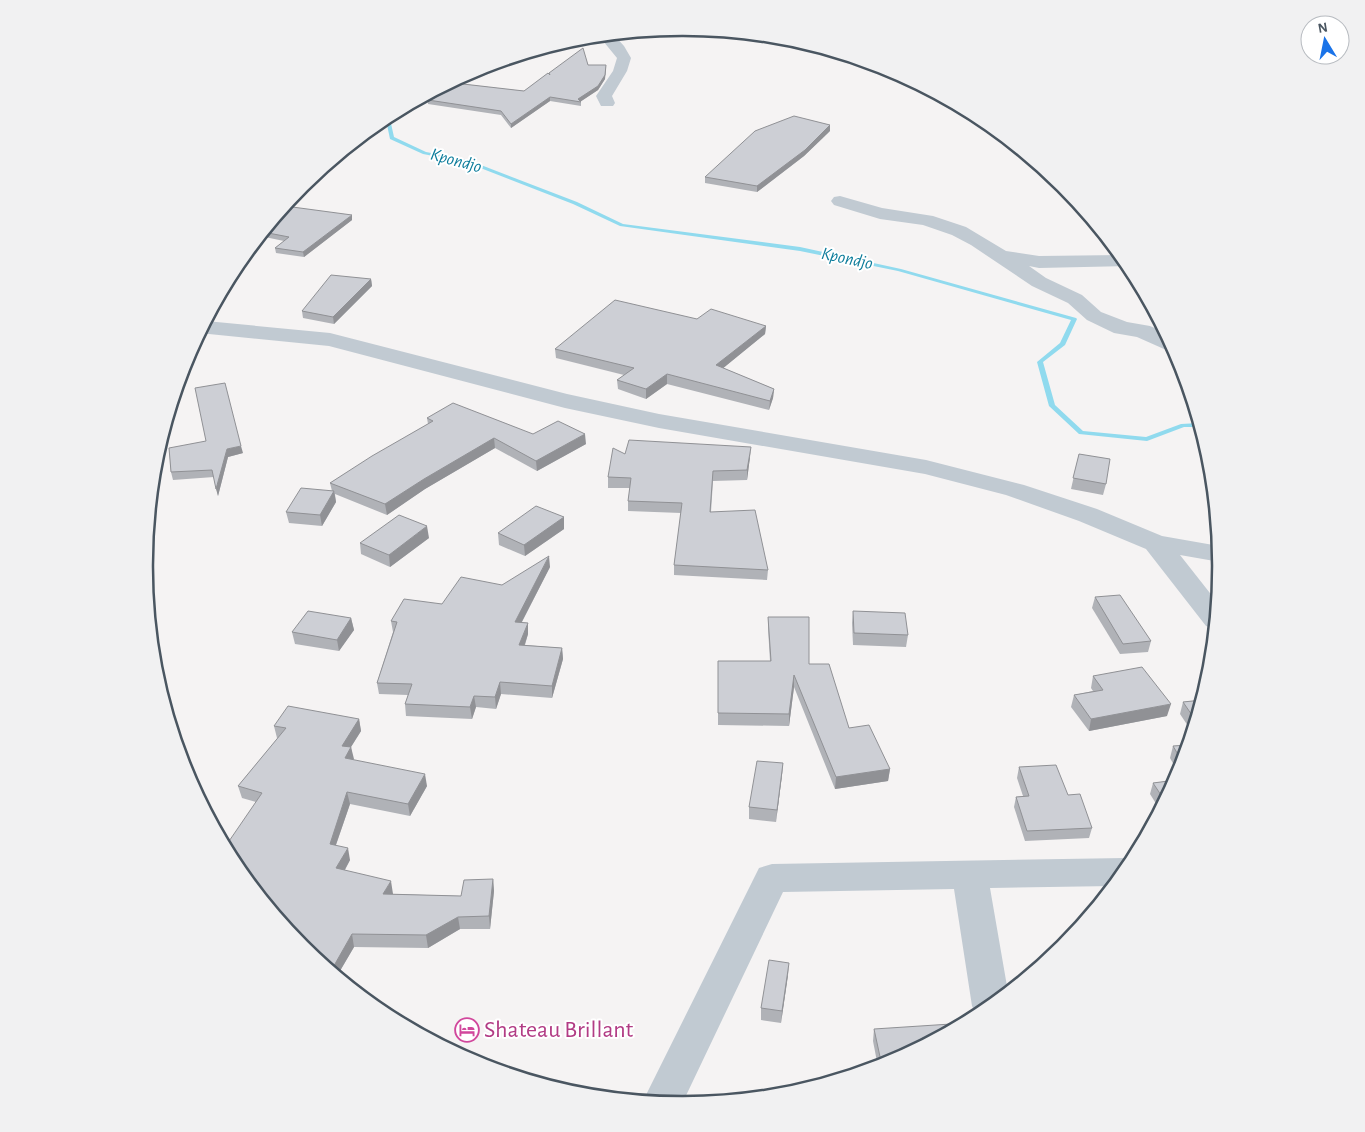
<svg xmlns="http://www.w3.org/2000/svg" width="1365" height="1132" viewBox="0 0 1365 1132" font-family="'Alegreya Sans',sans-serif">
<style>
.lines{fill:none;stroke-linecap:round;stroke-linejoin:round}
.stream{fill:#90daee;fill-rule:evenodd}
.street{fill:#c1cad2;fill-rule:evenodd}
.wall{fill:#b0b2b7}
.shaded-wall{fill:#909195}
.building{fill:#cdcfd5;stroke:#909195}
.labels{text-anchor:middle;dominant-baseline:central;stroke-width:4;stroke-linejoin:round;paint-order:stroke}
.far-water-label{font-size:18px;font-style:italic;fill:#0c7c9b;stroke:#fff}
.near-hotel-label{font-size:24px;fill:#b23c85;stroke:#fff;text-anchor:start}
.rim{fill:none;stroke:#4a5661;stroke-width:2.5}
</style>
<rect width="100%" height="100%" fill="#f5f3f3"/>
<g class="lines">
<path class="stream" d="M 384,118 L 388,118 L 390,119 L 394,137 L 426,152 L 468,160 L 577,202 L 623,224 L 800,247 L 901,269 L 1076,318 L 1077,319 L 1065,345 L 1043,362 L 1055,405 L 1083,431 L 1146,437 L 1181,424 L 1199,423 L 1200,427 L 1184,427 L 1147,441 L 1079,434 L 1049,406 L 1037,362 L 1060,343 L 1071,320 L 898,271 L 800,251 L 620,226 L 573,204 L 465,162 L 423,154 L 390,139 L 386,120 L 381,120 Z"/>
<g class="street">
<path d="M 613,34 L 624,46 L 631,58 L 627,71 L 612,96 L 615,103 L 613,106 L 601,106 L 596,96 L 613,71 L 617,58 L 599,36 Z"/>
<path d="M 840,196 L 882,208 L 933,216 L 966,227 L 1006,251 L 1039,256 L 1121,255 L 1129,266 L 1039,268 L 1029,266 L 1046,278 L 1082,295 L 1101,312 L 1127,322 L 1150,326 L 1166,333 L 1175,350 L 1164,349 L 1137,337 L 1114,333 L 1087,320 L 1068,303 L 1032,286 L 971,245 L 952,235 L 923,225 L 880,219 L 834,205 L 831,201 L 834,197 Z"/>
<path d="M 206,321 L 330,333 L 567,394 L 659,414 L 926,460 L 1024,485 L 1097,509 L 1162,536 L 1219,546 L 1220,562 L 1180,555 L 1217,602 L 1215,629 L 1206,626 L 1146,549 L 1079,521 L 1006,495 L 925,474 L 659,428 L 565,408 L 329,346 L 199,333 Z"/>
<path d="M 1125,858 L 1133,861 L 1113,886 L 990,888 L 1008,992 L 977,1016 L 972,1006 L 954,889 L 783,892 L 682,1104 L 643,1101 L 759,868 L 772,864 Z"/>
</g>
</g>
<g class="wall">
<path d="M 588,65 L 606,65 L 605,79 L 598,90 L 581,101 L 581,106 L 550,101 L 511,128 L 501,115 L 428,104 L 428,100 L 442,91 L 441,88 L 462,76 L 463,84 L 524,91 L 549,74 Z"/>
<path d="M 830,131 L 804,156 L 757,192 L 705,183 L 705,177 Z"/>
<path d="M 285,206 L 352,220 L 304,257 L 276,253 L 275,248 L 284,241 L 260,236 Z"/>
<path d="M 371,279 L 372,286 L 334,324 L 303,318 L 302,311 Z"/>
<path d="M 1138,282 L 1144,293 L 1141,293 Z"/>
<path d="M 697,319 L 766,326 L 765,334 L 723,368 L 774,389 L 773,398 L 769,410 L 667,384 L 646,399 L 618,389 L 617,380 L 624,375 L 556,358 L 555,349 Z"/>
<path d="M 427,418 L 533,434 L 586,444 L 537,471 L 495,448 L 425,489 L 387,515 L 335,494 L 336,502 L 322,526 L 289,523 L 286,512 L 332,491 L 330,483 L 428,424 Z"/>
<path d="M 169,448 L 243,453 L 228,457 L 218,496 L 214,477 L 173,480 L 171,472 Z"/>
<path d="M 625,454 L 750,457 L 747,480 L 713,481 L 711,512 L 768,570 L 767,580 L 674,575 L 674,565 L 681,513 L 628,511 L 628,501 L 630,488 L 608,488 L 608,477 Z"/>
<path d="M 1079,454 L 1106,484 L 1103,495 L 1071,489 Z"/>
<path d="M 564,517 L 564,529 L 525,556 L 499,545 L 498,533 Z"/>
<path d="M 429,538 L 390,567 L 361,554 L 360,543 Z"/>
<path d="M 550,567 L 522,622 L 528,623 L 528,634 L 525,645 L 562,648 L 563,659 L 552,698 L 501,694 L 496,709 L 476,707 L 472,719 L 406,716 L 405,704 L 408,695 L 379,694 L 377,683 L 393,632 L 391,621 L 442,604 L 502,585 Z"/>
<path d="M 1095,597 L 1151,641 L 1148,652 L 1120,654 L 1092,608 Z"/>
<path d="M 853,611 L 908,635 L 906,647 L 853,645 L 852,623 Z"/>
<path d="M 768,617 L 809,664 L 849,728 L 890,769 L 888,781 L 835,789 L 794,687 L 789,726 L 718,725 L 718,661 L 770,661 L 768,628 Z"/>
<path d="M 351,618 L 354,630 L 339,651 L 295,644 L 292,632 Z"/>
<path d="M 1093,676 L 1167,716 L 1089,731 L 1071,707 L 1074,695 L 1093,691 L 1091,688 Z"/>
<path d="M 1202,700 L 1192,732 L 1180,714 L 1183,702 Z"/>
<path d="M 359,719 L 361,731 L 351,747 L 353,760 L 427,786 L 410,816 L 350,804 L 336,845 L 350,860 L 345,870 L 393,894 L 461,896 L 493,879 L 494,891 L 490,929 L 460,929 L 428,948 L 354,947 L 337,976 L 302,947 L 256,802 L 242,798 L 238,786 L 278,738 L 277,738 L 274,726 Z"/>
<path d="M 1188,745 L 1180,772 L 1179,774 L 1170,758 L 1173,746 Z"/>
<path d="M 783,763 L 782,775 L 776,822 L 749,819 L 749,807 Z"/>
<path d="M 1019,767 L 1068,795 L 1092,828 L 1089,838 L 1025,841 L 1014,807 L 1016,797 L 1023,796 L 1017,778 Z"/>
<path d="M 1176,780 L 1160,810 L 1150,794 L 1153,783 Z"/>
<path d="M 788,975 L 781,1023 L 761,1020 L 761,1008 Z"/>
<path d="M 874,1029 L 888,1064 L 878,1067 L 873,1041 Z"/>
</g>
<g class="shaded-wall">
<path d="M 606,65 L 605,79 L 598,90 L 580,102 L 578,99 Z"/>
<path d="M 550,97 L 550,101 L 511,128 L 511,124 Z"/>
<path d="M 830,125 L 830,131 L 804,156 L 757,192 L 757,186 Z"/>
<path d="M 352,215 L 352,220 L 304,257 L 303,252 Z"/>
<path d="M 371,279 L 372,286 L 334,324 L 333,317 Z"/>
<path d="M 766,326 L 765,334 L 716,374 L 716,365 Z"/>
<path d="M 192,347 L 192,350 L 184,362 L 185,360 Z"/>
<path d="M 667,374 L 667,384 L 646,399 L 646,389 Z"/>
<path d="M 774,389 L 773,398 L 769,410 L 770,401 Z"/>
<path d="M 585,434 L 586,444 L 537,471 L 536,461 Z"/>
<path d="M 494,438 L 495,448 L 425,489 L 387,515 L 385,504 L 424,479 Z"/>
<path d="M 241,446 L 243,453 L 228,457 L 218,496 L 216,489 L 227,449 Z"/>
<path d="M 751,447 L 750,457 L 747,480 L 747,470 Z"/>
<path d="M 334,491 L 336,502 L 322,526 L 320,515 Z"/>
<path d="M 564,517 L 564,529 L 525,556 L 524,545 Z"/>
<path d="M 427,526 L 429,538 L 390,567 L 389,555 Z"/>
<path d="M 549,556 L 550,567 L 516,633 L 515,622 Z"/>
<path d="M 351,618 L 354,630 L 339,651 L 337,640 Z"/>
<path d="M 528,623 L 528,634 L 521,656 L 519,645 Z"/>
<path d="M 562,648 L 563,659 L 552,698 L 552,686 Z"/>
<path d="M 794,675 L 794,687 L 789,726 L 789,714 Z"/>
<path d="M 500,682 L 501,694 L 496,709 L 495,697 Z"/>
<path d="M 474,696 L 476,707 L 472,719 L 470,707 Z"/>
<path d="M 1171,704 L 1167,716 L 1089,731 L 1091,719 Z"/>
<path d="M 359,719 L 361,731 L 344,758 L 342,746 Z"/>
<path d="M 351,747 L 354,759 L 347,770 L 345,758 Z"/>
<path d="M 783,763 L 782,775 L 776,822 L 777,810 Z"/>
<path d="M 890,769 L 888,781 L 835,789 L 836,777 Z"/>
<path d="M 425,774 L 427,786 L 410,816 L 408,804 Z"/>
<path d="M 347,792 L 350,804 L 332,856 L 330,844 Z"/>
<path d="M 348,848 L 350,860 L 339,880 L 336,868 Z"/>
<path d="M 493,879 L 494,891 L 490,929 L 489,916 Z"/>
<path d="M 391,881 L 393,894 L 386,906 L 383,894 Z"/>
<path d="M 458,917 L 460,929 L 428,948 L 426,935 Z"/>
<path d="M 352,934 L 354,947 L 337,976 L 331,971 Z"/>
<path d="M 789,963 L 788,975 L 781,1023 L 782,1011 Z"/>
</g>
<g class="building">
<path d="M 583,48 L 588,65 L 606,65 L 605,75 L 598,86 L 578,99 L 581,102 L 550,97 L 511,124 L 501,111 L 428,100 L 442,91 L 441,87 L 462,76 L 463,84 L 524,91 L 548,73 L 550,75 L 549,73 Z"/>
<path d="M 794,116 L 830,125 L 805,150 L 757,186 L 705,177 L 755,131 Z"/>
<path d="M 285,206 L 352,215 L 303,252 L 275,248 L 289,237 L 263,232 Z"/>
<path d="M 331,275 L 371,279 L 333,317 L 302,311 Z"/>
<path d="M 615,300 L 697,319 L 711,309 L 766,326 L 716,365 L 774,389 L 770,401 L 667,374 L 646,389 L 617,380 L 634,368 L 555,349 Z"/>
<path d="M 225,383 L 241,446 L 227,449 L 216,489 L 212,470 L 171,472 L 169,448 L 206,441 L 195,388 Z"/>
<path d="M 453,403 L 533,434 L 558,421 L 585,434 L 536,461 L 494,438 L 424,479 L 385,504 L 330,483 L 372,456 L 433,421 L 427,418 Z"/>
<path d="M 629,440 L 751,447 L 747,470 L 713,471 L 710,512 L 755,510 L 768,570 L 674,565 L 682,503 L 628,501 L 631,478 L 608,477 L 613,448 L 625,454 Z"/>
<path d="M 1079,454 L 1110,459 L 1106,484 L 1073,478 Z"/>
<path d="M 301,488 L 334,491 L 320,515 L 286,512 Z"/>
<path d="M 536,506 L 564,517 L 524,545 L 498,533 Z"/>
<path d="M 399,515 L 427,526 L 389,555 L 360,543 Z"/>
<path d="M 549,556 L 515,622 L 528,623 L 519,645 L 562,648 L 552,686 L 500,682 L 495,697 L 474,696 L 470,707 L 405,704 L 412,684 L 377,683 L 397,622 L 391,621 L 404,599 L 442,604 L 461,577 L 502,585 Z"/>
<path d="M 1120,595 L 1151,641 L 1123,644 L 1095,597 Z"/>
<path d="M 308,611 L 351,618 L 337,640 L 292,632 Z"/>
<path d="M 853,611 L 905,613 L 908,635 L 854,633 Z"/>
<path d="M 768,617 L 809,617 L 809,664 L 829,664 L 849,728 L 869,725 L 890,769 L 836,777 L 794,675 L 789,714 L 718,713 L 718,661 L 771,661 Z"/>
<path d="M 1142,667 L 1171,704 L 1091,719 L 1074,695 L 1103,690 L 1093,676 Z"/>
<path d="M 1202,700 L 1196,721 L 1183,702 Z"/>
<path d="M 288,706 L 359,719 L 342,746 L 351,747 L 345,758 L 425,774 L 408,804 L 347,792 L 330,844 L 348,848 L 336,868 L 391,881 L 383,894 L 461,896 L 464,880 L 493,879 L 489,916 L 458,917 L 426,935 L 352,934 L 331,971 L 302,947 L 235,865 L 225,847 L 262,793 L 238,786 L 286,728 L 274,726 Z"/>
<path d="M 1188,745 L 1183,763 L 1173,746 Z"/>
<path d="M 757,761 L 783,763 L 777,810 L 749,807 Z"/>
<path d="M 1056,765 L 1068,795 L 1080,794 L 1092,828 L 1027,831 L 1016,797 L 1029,796 L 1019,767 Z"/>
<path d="M 1176,780 L 1165,801 L 1153,783 Z"/>
<path d="M 769,960 L 789,963 L 782,1011 L 761,1008 Z"/>
<path d="M 951,1024 L 952,1029 L 888,1064 L 882,1066 L 874,1029 Z"/>
</g>
<defs>
<g id="hotel-ring" transform="scale(1.25)"><circle r="9.5" fill="#fff" stroke="#d1479c" stroke-width="1.5"/><path d="M-6-4.5h1.5V1H6V5H4.5V3h-9V5H-6ZM-4 0a1.8 1.8 0 1 1 3.6 0ZM.5 0V-2.5h3Q6-2.5 6 0Z" fill="#d1479c"/></g>
</defs>
<g fill-rule="evenodd">
<use href="#hotel-ring" x="467" y="1030"/>
</g>
<g class="labels">
<g class="far-water-label">
<text transform="translate(456 161) rotate(15)">Kpondjo</text>
<text transform="translate(847 259) rotate(12)">Kpondjo</text>
</g>
<g class="near-hotel-label">
<text x="484" y="1030">Shateau Brillant</text>
</g>
</g>
<path d="M0 0H1365V1132H0ZM682 36H683A529 529 0 0 1 1212 565V567A529 529 0 0 1 683 1096H682A529 529 0 0 1 153 567V565A529 529 0 0 1 682 36Z" fill="#f1f1f2" fill-rule="evenodd"/>
<path class="rim" d="M682 36H683A529 529 0 0 1 1212 565V567A529 529 0 0 1 683 1096H682A529 529 0 0 1 153 567V565A529 529 0 0 1 682 36Z"/>
<g transform="translate(1325 40) rotate(350)"><circle r="24" fill="#ffffff" stroke="#b7bbc0"/>
<path d="M0-4L9 19L0 12L-9 19Z" fill="#1a73e8"/>
<text y="-8" font-size="14" font-weight="bold" text-anchor="middle" fill="#4a5661">N</text>
</g>
</svg>
